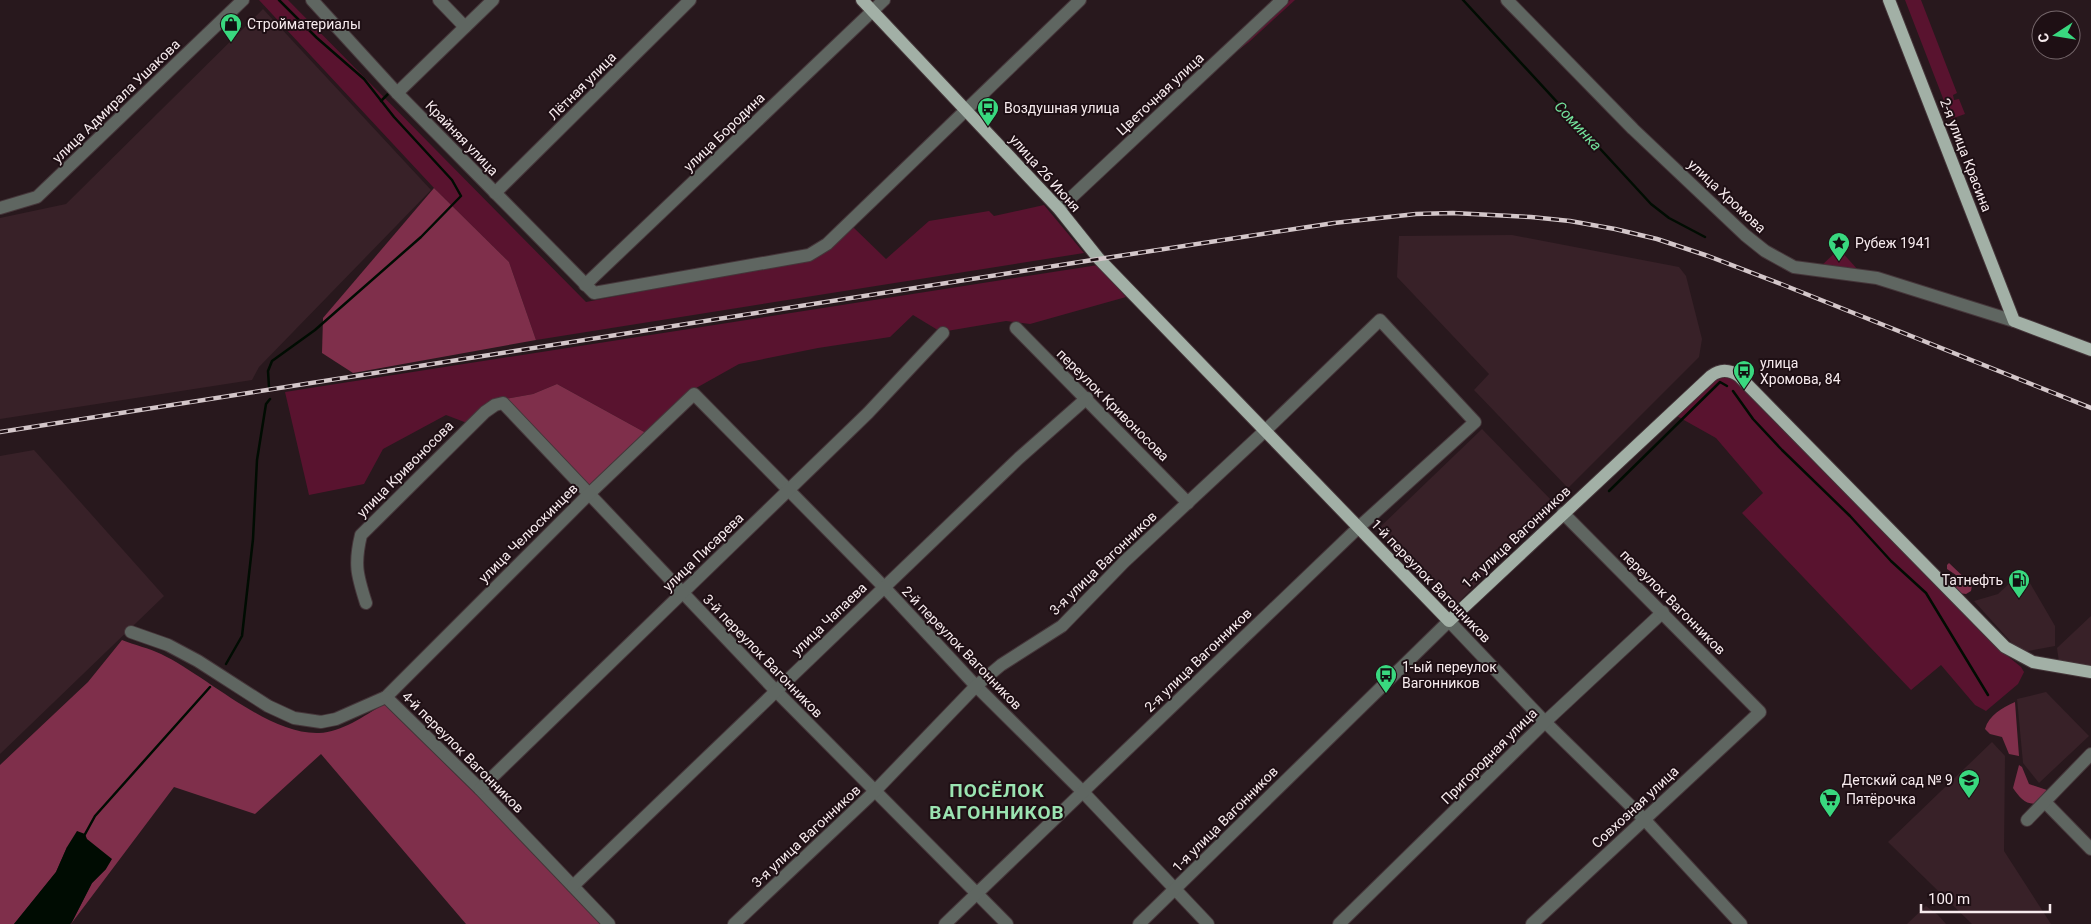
<svg xmlns="http://www.w3.org/2000/svg" width="2091" height="924" viewBox="0 0 2091 924" font-family="Roboto,sans-serif">
<style>
.built{fill:#382128}
.green{fill:#59132f}
.forest{fill:#7f2f4b}
.water{fill:#000c02}
.lines{fill:none;stroke-linecap:round;stroke-linejoin:round}
.stream{stroke:#000c02;stroke-width:2.5}
.minor-casing{stroke:#45363a;stroke-width:14}
.major-casing{stroke:#45363a;stroke-width:14}
.minor{stroke:#5f6661;stroke-width:12}
.major{stroke:#a2b0a6;stroke-width:12}
.rail-casing{stroke:#d3c6c9;stroke-width:4.5}
.rail{stroke:#1e0f14;stroke-width:2.5;stroke-dasharray:8;stroke-linecap:butt}
.labels{text-anchor:middle;dominant-baseline:central;stroke-width:4;stroke-linejoin:round;paint-order:stroke}
.poi-label{font-size:14px;fill:#f7ebee;stroke:#1e0f14;text-anchor:start}
.street-label{font-size:14px;fill:#f7ebee;stroke:#1e0f14}
.water-label{font-size:15px;font-style:italic;fill:#74e29c;stroke:#1e0f14}
.district-label{font-size:19px;font-weight:bold;letter-spacing:1px;fill:#9be3b1;stroke:#1e0f14}
</style>
<rect width="100%" height="100%" fill="#28181d"/>
<g class="built">
<path d="M 263,9 L 431,190 L 259,367 L 252,380 L 0,419 L 0,218 L 66,204 Z"/>
<path d="M 1512,235 L 1679,267 L 1686,276 L 1702,339 L 1699,357 L 1568,488 L 1474,390 L 1489,374 L 1397,277 L 1399,236 Z"/>
<path d="M 1482,429 L 1555,504 L 1455,606 L 1378,529 Z"/>
<path d="M 34,450 L 164,596 L 0,754 L 0,456 Z"/>
<path d="M 2027,578 L 2055,626 L 2055,646 L 2023,652 L 2011,642 L 1974,601 L 1998,594 L 2013,580 Z"/>
<path d="M 2091,616 L 2091,666 L 2059,662 L 2057,648 Z"/>
<path d="M 2046,692 L 2089,736 L 2039,783 L 2023,763 L 2017,699 Z"/>
<path d="M 1992,742 L 2005,756 L 2004,851 L 2051,924 L 1972,924 L 1888,842 Z"/>
<path d="M 1926,906 L 1938,915 L 1946,924 L 1907,924 Z"/>
</g>
<g class="green">
<path d="M 259,0 L 288,0 L 586,302 L 814,258 L 853,227 L 886,259 L 929,221 L 989,211 L 994,216 L 1044,205 L 1084,253 L 536,340 L 509,262 L 434,188 Z"/>
<path d="M 1290,0 L 1295,0 L 1249,42 L 1228,58 Z"/>
<path d="M 1905,0 L 1921,0 L 1957,93 L 1953,95 L 1954,100 L 1959,99 L 1965,114 L 1951,119 Z"/>
<path d="M 1839,249 L 1859,271 L 1820,267 Z"/>
<path d="M 1098,265 L 1126,297 L 1030,324 L 1006,321 L 941,332 L 913,315 L 890,337 L 818,348 L 739,364 L 689,392 L 646,433 L 557,384 L 533,394 L 505,399 L 467,423 L 446,415 L 383,449 L 364,484 L 309,495 L 285,392 Z"/>
<path d="M 1721,376 L 1728,377 L 1738,383 L 1999,649 L 2021,667 L 2024,672 L 2018,684 L 1986,711 L 1975,705 L 1941,665 L 1911,690 L 1742,513 L 1763,493 L 1716,438 L 1675,415 L 1714,379 Z"/>
</g>
<g class="forest">
<path d="M 434,188 L 509,262 L 536,340 L 353,373 L 322,353 L 323,318 Z"/>
<path d="M 557,384 L 646,433 L 589,490 L 505,399 L 533,394 Z"/>
<path d="M 1949,563 L 1972,585 L 1971,591 L 1966,594 L 1958,593 L 1953,586 L 1956,583 L 1954,579 L 1956,575 L 1947,569 L 1947,565 Z"/>
<path d="M 122,640 C 134,645 149,648 161,654 C 207,676 268,735 319,733 C 342,732 364,716 384,704 L 495,813 L 601,924 L 466,924 L 321,754 L 255,814 L 174,787 L 71,924 L 92,883 L 106,869 L 67,847 L 56,872 L 14,924 L 0,924 L 0,765 L 88,682 Z"/>
<path d="M 2015,702 L 2019,756 L 2009,754 L 2002,737 L 1990,734 L 1985,729 C 1989,715 2002,708 2015,702 Z"/>
<path d="M 2019,765 L 2022,767 L 2029,784 L 2047,790 L 2039,803 C 2026,806 2020,798 2013,788 Z"/>
</g>
<path class="water" d="M 77,831 L 85,834 L 87,839 L 112,859 L 106,869 L 92,883 L 72,922 L 70,924 L 14,924 L 56,872 L 67,847 Z"/>
<g class="lines">
<g class="stream">
<path d="M 1463,0 L 1651,204 L 1669,218 L 1705,237"/>
<path d="M 381,101 L 390,92"/>
<path d="M 269,387 L 268,371 L 272,361 L 315,330 L 421,237 L 461,196 L 452,180 L 394,117 L 364,79 L 317,38 L 279,0"/>
<path d="M 1733,391 L 1753,419 L 1782,450 L 1850,516 L 1891,561 L 1926,593 L 1988,695"/>
<path d="M 1609,491 L 1720,382 L 1727,386"/>
<path d="M 226,664 L 242,636 L 253,539 L 257,460 L 266,404 L 270,399"/>
<path d="M 84,836 L 95,816 L 210,687"/>
</g>
<g class="minor-casing">
<g id="minor">
<path d="M 312,0 L 397,93 L 594,293 L 809,255 L 827,244 L 1080,0"/>
<path d="M 439,0 L 465,27"/>
<path d="M 1507,0 L 1633,129 L 1745,235 L 1765,251 L 1794,267 L 1877,278 L 2014,321"/>
<path d="M 397,93 L 493,0"/>
<path d="M 495,193 L 690,0"/>
<path d="M 0,208 L 37,197 L 243,0"/>
<path d="M 1059,209 L 1282,0"/>
<path d="M 585,285 L 884,0"/>
<path d="M 1016,328 L 1188,503"/>
<path d="M 366,603 C 357,575 354,564 361,535 L 485,412 L 495,405 L 503,403 L 775,690 L 1007,924"/>
<path d="M 131,632 L 168,645 L 198,661 L 268,706 L 294,718 L 321,722 L 336,719 L 386,697 L 589,494 L 694,394 L 884,587 L 976,686 L 1082,791 L 1208,924"/>
<path d="M 386,697 L 480,789 L 609,924"/>
<path d="M 480,789 L 868,413 L 943,333"/>
<path d="M 2045,802 L 2091,849"/>
<path d="M 2027,820 L 2091,754"/>
<path d="M 573,886 L 1019,458 L 1087,398"/>
<path d="M 734,924 L 874,792 L 976,686 L 1001,665 L 1062,626 L 1124,562 L 1269,427 L 1380,320 L 1475,422 L 1359,527 L 945,924"/>
<path d="M 1139,924 L 1449,621 L 1545,722 L 1644,819 L 1741,924"/>
<path d="M 1339,924 L 1545,722 L 1663,612"/>
<path d="M 1532,924 L 1760,712 L 1563,513"/>
</g>
</g>
<g class="major-casing">
<g id="major">
<path d="M 862,0 L 1059,209 L 1099,259 L 1449,621 L 1711,376 C 1720,369 1729,369 1739,376 L 2005,647 L 2033,662 L 2091,672"/>
<path d="M 1889,0 L 2014,321 L 2091,350"/>
</g>
</g>
<use href="#minor" class="minor"/>
<use href="#major" class="major"/>
<g class="rail-casing">
<path id="rail" d="M 0,432 L 1099,259 L 1334,223 L 1416,214 L 1453,213 L 1531,217 L 1570,221 L 1615,229 L 1657,239 L 1708,256 L 1781,284 L 2091,408"/>
</g>
<use href="#rail" class="rail"/>
</g>
<defs>
<g id="shop-pin" transform="scale(1.125)"><path d="M0 17L-7.5 6A9.5 9.5 0 1 1 7.5 6Z" fill="#39d87f" stroke="#1e0f14"/><path d="M-5-2.5h2.3a2.7 3.5 0 0 1 5.4 0H5L5.5 6h-11ZM-1.5-2.5h3a1.5 2.3 0 0 0-3 0Z" fill="#111"/></g>
<g id="bus-pin" transform="scale(1.125)"><path d="M0 17L-7.5 6A9.5 9.5 0 1 1 7.5 6Z" fill="#39d87f" stroke="#1e0f14"/><path d="M-5-6H5V4H4V6H2V4H-2V6H-4V4H-5ZM-3.5-4V0h7V-4ZM-3.5 1.2v1.5H-2V1.2ZM2 1.2v1.5H3.5V1.2Z" fill="#111"/></g>
<g id="sight-pin" transform="scale(1.125)"><path d="M0 17L-7.5 6A9.5 9.5 0 1 1 7.5 6Z" fill="#39d87f" stroke="#1e0f14"/><path d="M0-6L1.8-2.2L6-1.7L2.9 1.2L3.7 5.4L0 3.3L-3.7 5.4L-2.9 1.2L-6-1.7L-1.8-2.2Z" fill="#111"/></g>
<g id="fuel-pin" transform="scale(1.125)"><path d="M0 17L-7.5 6A9.5 9.5 0 1 1 7.5 6Z" fill="#39d87f" stroke="#1e0f14"/><path d="M-5.5-6h7V0h2V4h1.3V-2.5L3-4.5l.8-.8L6-3V5H2.5V1h-1V6h-7ZM-4.2-4.7v3.2H.2V-4.7Z" fill="#111"/></g>
<g id="school-pin" transform="scale(1.125)"><path d="M0 17L-7.5 6A9.5 9.5 0 1 1 7.5 6Z" fill="#39d87f" stroke="#1e0f14"/><path d="M0-5L7-2L0 1L-7-2ZM-4 1L0 2.5L4 1V4Q0 6-4 4Z" fill="#111"/></g>
<g id="supermarket-pin" transform="scale(1.125)"><path d="M0 17L-7.5 6A9.5 9.5 0 1 1 7.5 6Z" fill="#39d87f" stroke="#1e0f14"/><path d="M-6-5.5h2.5l.6 2H6L4.5 2H-2.5L-4.4-4H-6ZM-1.5 3.2a1.3 1.3 0 1 0 .1 0ZM3 3.2a1.3 1.3 0 1 0 .1 0Z" fill="#111"/></g>
</defs>
<g fill-rule="evenodd">
<use href="#shop-pin" x="231" y="24"/>
<use href="#bus-pin" x="988" y="108"/>
<use href="#sight-pin" x="1839" y="243"/>
<use href="#bus-pin" x="1744" y="371"/>
<use href="#fuel-pin" x="2019" y="580"/>
<use href="#bus-pin" x="1386" y="675"/>
<use href="#school-pin" x="1969" y="780"/>
<use href="#supermarket-pin" x="1830" y="799"/>
</g>
<g class="labels">
<g class="poi-label">
<text x="247" y="24">Стройматериалы</text>
<text x="1004" y="108">Воздушная улица</text>
<text x="1855" y="243">Рубеж 1941</text>
<text x="1760" y="363">улица<tspan x="1760" dy="16">Хромова, 84</tspan></text>
<text x="2003" y="580" text-anchor="end">Татнефть</text>
<text x="1402" y="667">1-ый переулок<tspan x="1402" dy="16">Вагонников</tspan></text>
<text x="1953" y="780" text-anchor="end">Детский сад № 9</text>
<text x="1846" y="799">Пятёрочка</text>
</g>
<g class="street-label">
<text transform="translate(582 86) rotate(-45)">Лётная улица</text>
<text transform="translate(1160 94) rotate(-43)">Цветочная улица</text>
<text transform="translate(116 101) rotate(-44)">улица Адмирала Ушакова</text>
<text transform="translate(724 132) rotate(-44)">улица Бородина</text>
<text transform="translate(462 138) rotate(46)">Крайняя улица</text>
<text transform="translate(1966 155) rotate(69)">2-я улица Красина</text>
<text transform="translate(1045 173) rotate(48)">улица 26 Июня</text>
<text transform="translate(1727 196) rotate(43)">улица Хромова</text>
<text transform="translate(1113 405) rotate(45)">переулок Кривоносова</text>
<text transform="translate(405 469) rotate(-45)">улица Кривоносова</text>
<text transform="translate(528 533) rotate(-45)">улица Челюскинцев</text>
<text transform="translate(1516 537) rotate(-43)">1-я улица Вагонников</text>
<text transform="translate(703 552) rotate(-44)">улица Писарева</text>
<text transform="translate(1103 563) rotate(-44)">3-я улица Вагонников</text>
<text transform="translate(1431 581) rotate(46)">1-й переулок Вагонников</text>
<text transform="translate(1673 602) rotate(45)">переулок Вагонников</text>
<text transform="translate(829 619) rotate(-44)">улица Чапаева</text>
<text transform="translate(962 648) rotate(46)">2-й переулок Вагонников</text>
<text transform="translate(763 656) rotate(46)">3-й переулок Вагонников</text>
<text transform="translate(1198 660) rotate(-44)">2-я улица Вагонников</text>
<text transform="translate(463 752) rotate(45)">4-й переулок Вагонников</text>
<text transform="translate(1489 756) rotate(-45)">Пригородная улица</text>
<text transform="translate(1635 807) rotate(-43)">Совхозная улица</text>
<text transform="translate(1225 819) rotate(-45)">1-я улица Вагонников</text>
<text transform="translate(806 836) rotate(-43)">3-я улица Вагонников</text>
</g>
<g class="water-label">
<text transform="translate(1578 126) rotate(47)">Соминка</text>
</g>
<g class="district-label">
<text x="997" y="790">ПОСЁЛОК<tspan x="997" dy="22">ВАГОННИКОВ</tspan></text>
</g>
</g>
<g transform="translate(2056 35) rotate(258)"><circle r="24" fill="#1e0f14" stroke="#75676b"/>
<path d="M0-4L9 19L0 12L-9 19Z" fill="#39d87f"/>
<text y="-8" font-size="14" font-weight="bold" text-anchor="middle" fill="#f7ebee">С</text>
</g>
<path d="M1921 904v8h129v-8" fill="none" stroke="#f7ebee" stroke-width="2.5"/>
<text x="1928" y="904" font-size="15" fill="#f7ebee" stroke="#1e0f14" stroke-width="4" paint-order="stroke">100 m</text>
</svg>
